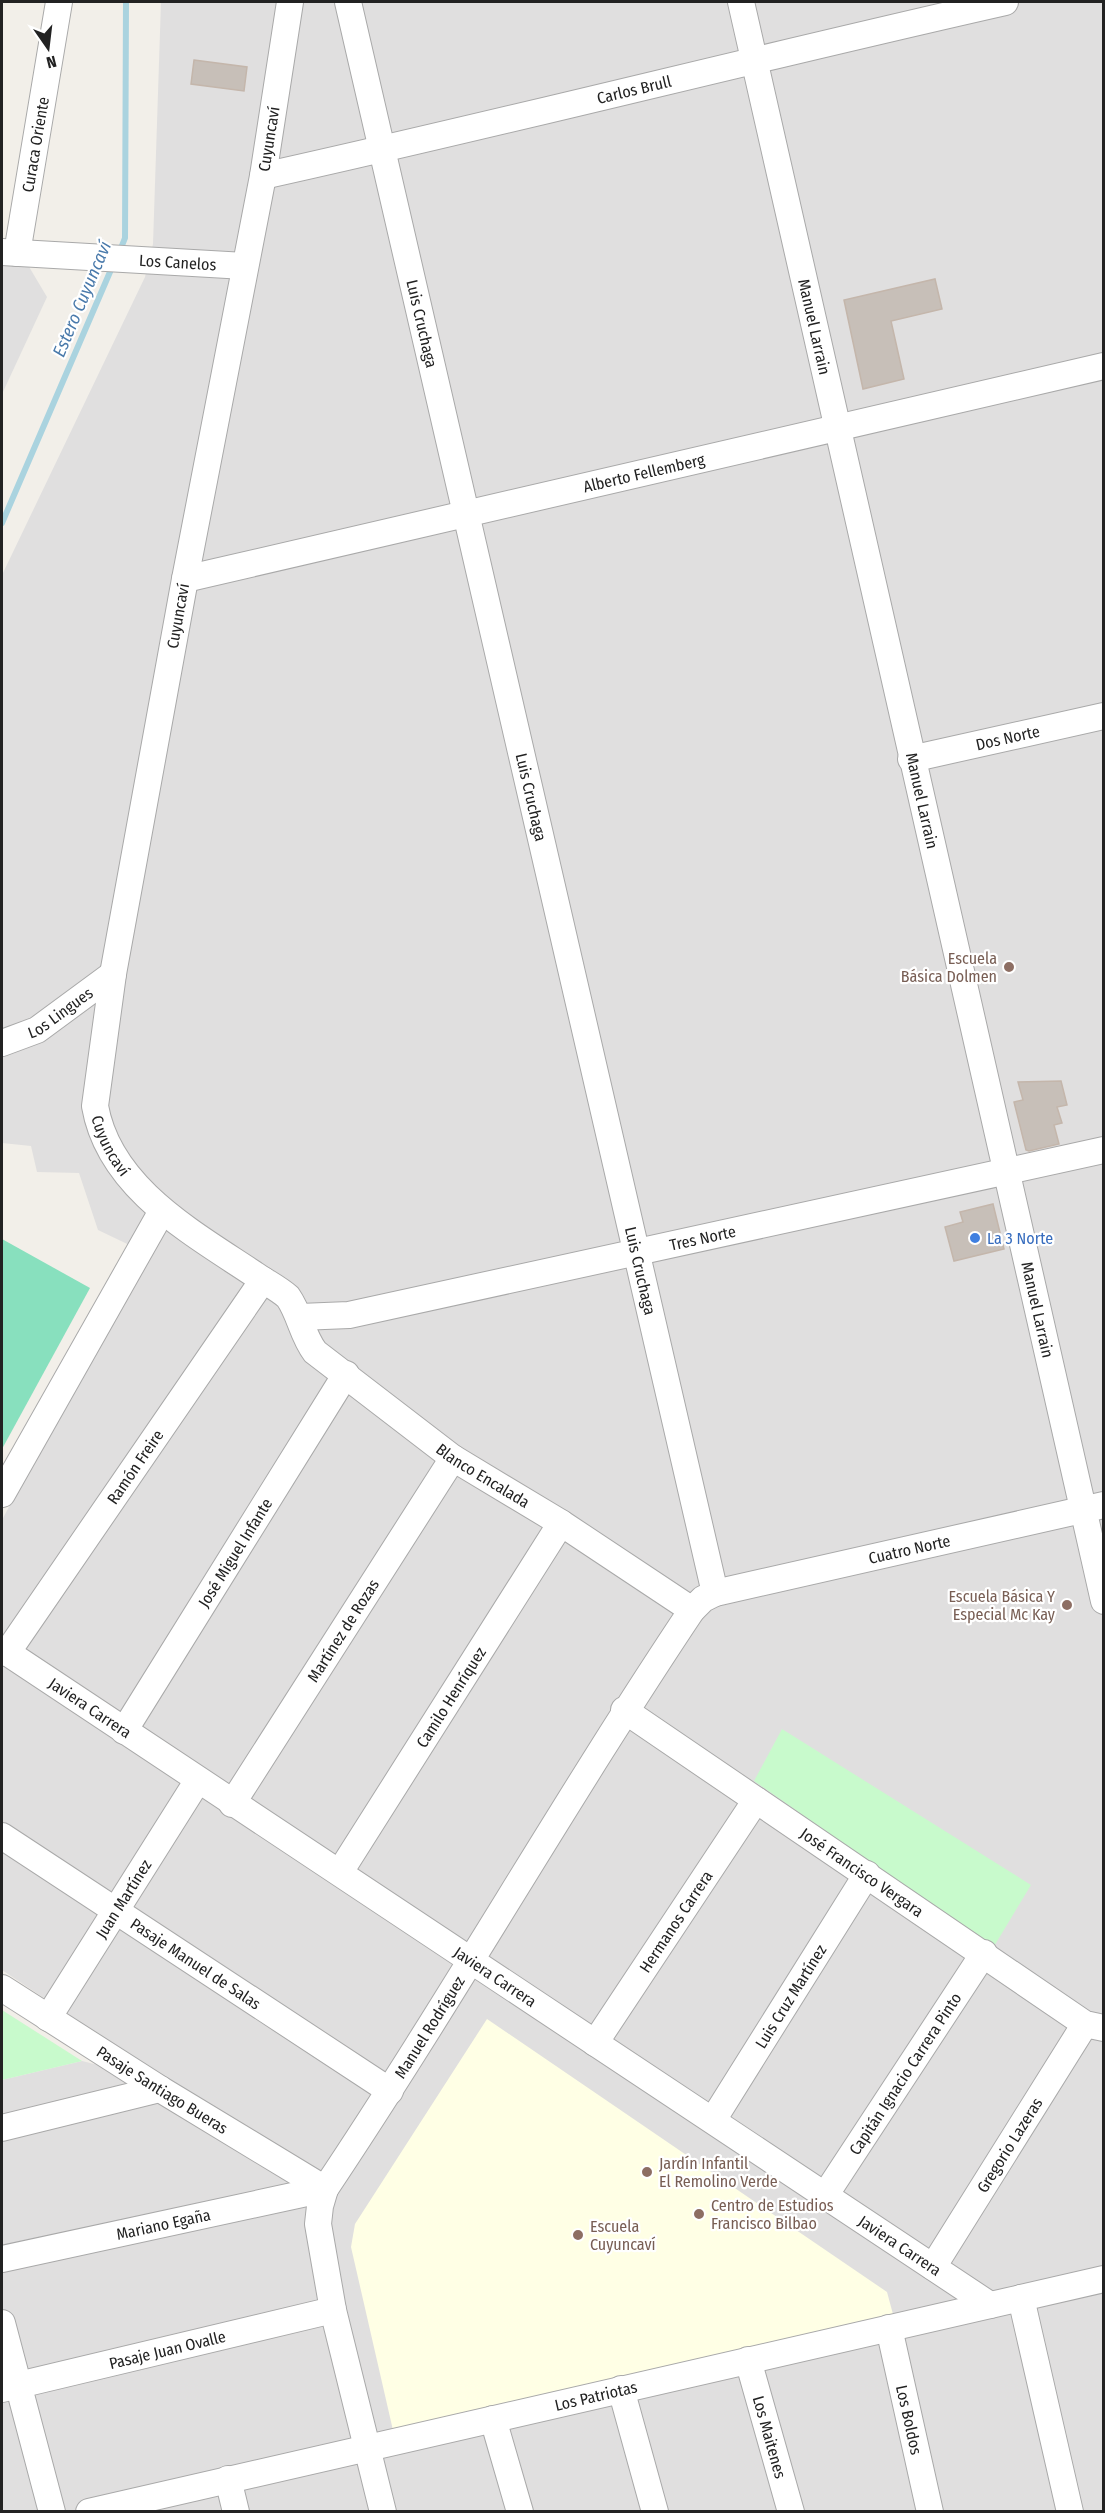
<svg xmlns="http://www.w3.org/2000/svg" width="1105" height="2513" viewBox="0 0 1105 2513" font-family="'Fira Sans Condensed',sans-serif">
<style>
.residential{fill:#e0dfdf}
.education{fill:#ffffe5}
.park{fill:#c8facc}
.pitch{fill:#88e0be}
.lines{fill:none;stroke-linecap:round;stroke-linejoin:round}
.stream{stroke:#aad3df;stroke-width:6}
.building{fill:#c7bfb8;stroke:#c4b6ab;stroke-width:1.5}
.minor-casing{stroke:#a9a9a9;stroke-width:28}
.minor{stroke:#fff;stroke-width:26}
.education-dot{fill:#8d6e63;stroke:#fff;stroke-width:2}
.shop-dot{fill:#3f7fe0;stroke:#fff;stroke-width:2}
.labels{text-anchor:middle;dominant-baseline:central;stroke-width:4.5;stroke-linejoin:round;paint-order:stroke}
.street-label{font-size:16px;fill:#222;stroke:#fff}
.education-label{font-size:16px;fill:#785e54;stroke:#fff;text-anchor:start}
.shop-label{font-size:16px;fill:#366cbe;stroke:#fff;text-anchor:start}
.water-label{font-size:18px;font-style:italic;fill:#4a7aab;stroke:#fff}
</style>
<rect width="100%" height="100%" fill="#f2efe9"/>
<g class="residential">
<path d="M 161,2 L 1103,2 L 1103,2511 L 2,2511 L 2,2080 L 82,2061 L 171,2083 L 2,1970 L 2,1520 L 144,1252 L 98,1230 L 79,1173 L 37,1172 L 31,1146 L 2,1143 L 2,575 L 145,277 L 153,244 Z"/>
<path d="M 2,249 L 19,250 L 47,297 L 2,394 Z"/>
</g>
<path class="education" d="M 487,2019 L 887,2292 L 894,2318 L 395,2439 L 351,2247 L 355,2224 Z"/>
<g class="park">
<path d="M 782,1729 L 1031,1885 L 993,1948 L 754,1781 Z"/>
<path d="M 2,2010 L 82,2061 L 2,2080 Z"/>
</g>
<path class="pitch" d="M 2,1239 L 90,1288 L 2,1449 Z"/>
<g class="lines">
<g class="stream">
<path d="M 119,253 L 125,238 L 126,2"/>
<path d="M 2,523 L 113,265"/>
</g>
</g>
<g class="building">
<path d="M 194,60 L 247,67 L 244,91 L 191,84 Z"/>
<path d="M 935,279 L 942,309 L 891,321 L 904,379 L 863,389 L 844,300 Z"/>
<path d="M 1061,1081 L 1067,1105 L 1057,1107 L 1062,1123 L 1054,1125 L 1059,1144 L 1029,1151 L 1026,1150 L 1014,1102 L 1023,1100 L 1018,1082 Z"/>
<path d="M 993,1204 L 1004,1249 L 954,1261 L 945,1227 L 963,1222 L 960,1212 Z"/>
</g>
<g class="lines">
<g class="minor-casing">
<g id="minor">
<path id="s1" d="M 290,2 L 263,176 L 185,579 L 113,974 L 95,1106 C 109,1187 191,1232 254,1274 C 265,1282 278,1288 288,1297 C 300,1314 302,1335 315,1352 L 453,1458 L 561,1523 L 692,1610"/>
<path id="s2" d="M 348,2 L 715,1593"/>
<path id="s3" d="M 741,2 L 1104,1601"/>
<path id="s4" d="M 263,176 C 511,121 757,58 1005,2"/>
<path id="s5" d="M 2,252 L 245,266"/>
<path id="s6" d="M 17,253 L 59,2"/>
<path id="s7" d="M 185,579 L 1104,366"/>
<path id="s8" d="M 911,759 L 1104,716"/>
<path id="s9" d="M 2,1043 L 37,1030 L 113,974"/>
<path id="s10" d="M 300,1317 L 349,1315 L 1104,1150"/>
<path d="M 2,1494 L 162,1211"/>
<path id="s11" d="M 2,1649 L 990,2305"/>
<path id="s12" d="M 7,1653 L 263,1280"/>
<path id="s13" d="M 624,1710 L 1085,2024 L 1104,2028"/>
<path id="s14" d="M 124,1731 L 346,1374"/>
<path id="s15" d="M 232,1804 L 453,1458"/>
<path id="s16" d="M 2,1836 L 390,2091"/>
<path id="s17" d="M 340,1872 L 561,1523"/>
<path id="s18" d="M 2,1988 L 160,2089 L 325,2189"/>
<path id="s19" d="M 48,2018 L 198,1780"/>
<path id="s20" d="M 595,2043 L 756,1800"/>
<path id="s21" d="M 713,2120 L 867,1874"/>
<path d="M 2,2128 L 160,2089"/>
<path id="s22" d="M 826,2194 L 984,1953"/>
<path id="s23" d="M 2,2259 L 325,2189"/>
<path id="s24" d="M 933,2267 L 1085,2024"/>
<path d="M 1021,2298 L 1070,2512"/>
<path d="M 2,2323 L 52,2512"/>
<path id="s25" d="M 889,2328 L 930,2512"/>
<path id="s26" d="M 748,2360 L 791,2512"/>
<path id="s27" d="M 2,2389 L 333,2310"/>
<path d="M 621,2389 L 655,2512"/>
<path d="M 493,2419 L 520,2512"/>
<path d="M 228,2479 L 236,2512"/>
<path id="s28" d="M 89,2512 L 1104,2279"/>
<path id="s29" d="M 383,2512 L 333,2310 L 318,2224 L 320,2206 L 325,2189 C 452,1999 565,1800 692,1610 L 703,1599 L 715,1593 L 1104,1505"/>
</g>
</g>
<use href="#minor" class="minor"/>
</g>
<g class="education-dot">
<circle cx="1009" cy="967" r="6"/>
<circle cx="1067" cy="1605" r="6"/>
<circle cx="647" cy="2172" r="6"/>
<circle cx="699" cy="2214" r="6"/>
<circle cx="578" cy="2235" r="6"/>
</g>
<circle class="shop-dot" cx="975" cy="1238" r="6"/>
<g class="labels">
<g class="street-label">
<text stroke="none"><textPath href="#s4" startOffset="381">Carlos Brull</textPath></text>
<text transform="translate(269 139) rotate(-81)">Cuyuncaví</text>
<text stroke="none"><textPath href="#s6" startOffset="110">Curaca Oriente</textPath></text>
<text stroke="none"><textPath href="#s5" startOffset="176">Los Canelos</textPath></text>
<text stroke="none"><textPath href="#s2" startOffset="330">Luis Cruchaga</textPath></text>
<text stroke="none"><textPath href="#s3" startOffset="333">Manuel Larrain</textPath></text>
<text stroke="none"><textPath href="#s7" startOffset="471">Alberto Fellemberg</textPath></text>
<text transform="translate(178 616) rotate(-80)">Cuyuncaví</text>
<text stroke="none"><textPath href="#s8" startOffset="99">Dos Norte</textPath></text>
<text stroke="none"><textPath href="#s2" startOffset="816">Luis Cruchaga</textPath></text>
<text stroke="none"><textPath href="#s3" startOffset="819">Manuel Larrain</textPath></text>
<text stroke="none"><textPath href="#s9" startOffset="66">Los Lingues</textPath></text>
<text stroke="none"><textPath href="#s1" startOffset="1164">Cuyuncaví</textPath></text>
<text stroke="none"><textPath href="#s10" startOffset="411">Tres Norte</textPath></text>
<text stroke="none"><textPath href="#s2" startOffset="1302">Luis Cruchaga</textPath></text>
<text stroke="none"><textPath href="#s3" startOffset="1341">Manuel Larrain</textPath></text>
<text stroke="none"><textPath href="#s12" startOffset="226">Ramón Freire</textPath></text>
<text stroke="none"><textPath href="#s1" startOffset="1671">Blanco Encalada</textPath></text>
<text stroke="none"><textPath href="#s29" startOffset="1245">Cuatro Norte</textPath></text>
<text stroke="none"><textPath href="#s14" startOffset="210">José Miguel Infante</textPath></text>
<text stroke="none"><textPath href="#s15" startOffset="206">Martínez de Rozas</textPath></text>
<text stroke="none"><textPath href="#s17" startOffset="207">Camilo Henríquez</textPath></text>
<text stroke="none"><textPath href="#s11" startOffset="106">Javiera Carrera</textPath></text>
<text stroke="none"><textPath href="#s13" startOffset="288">José Francisco Vergara</textPath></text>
<text stroke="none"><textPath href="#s19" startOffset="141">Juan Martínez</textPath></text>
<text stroke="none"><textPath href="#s20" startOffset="146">Hermanos Carrera</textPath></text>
<text stroke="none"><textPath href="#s16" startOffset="232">Pasaje Manuel de Salas</textPath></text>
<text stroke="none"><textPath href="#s11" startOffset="592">Javiera Carrera</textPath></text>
<text stroke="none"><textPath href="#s21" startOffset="146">Luis Cruz Martínez</textPath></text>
<text stroke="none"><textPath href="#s29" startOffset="524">Manuel Rodríguez</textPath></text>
<text stroke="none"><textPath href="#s22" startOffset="144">Capitán Ignacio Carrera Pinto</textPath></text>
<text stroke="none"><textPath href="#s18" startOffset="190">Pasaje Santiago Bueras</textPath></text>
<text stroke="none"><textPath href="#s24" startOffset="144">Gregorio Lazeras</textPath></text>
<text stroke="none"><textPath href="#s23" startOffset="165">Mariano Egaña</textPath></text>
<text stroke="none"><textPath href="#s11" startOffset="1078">Javiera Carrera</textPath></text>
<text stroke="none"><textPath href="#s27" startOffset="170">Pasaje Juan Ovalle</textPath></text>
<text stroke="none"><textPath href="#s28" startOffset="520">Los Patriotas</textPath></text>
<text stroke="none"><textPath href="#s25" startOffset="94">Los Boldos</textPath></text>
<text stroke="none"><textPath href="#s26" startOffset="80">Los Maitenes</textPath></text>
</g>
<g class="education-label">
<text x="997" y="958" text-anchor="end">Escuela<tspan x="997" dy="18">Básica Dolmen</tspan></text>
<text x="1055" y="1596" text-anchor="end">Escuela Básica Y<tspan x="1055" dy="18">Especial Mc Kay</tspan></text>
<text x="659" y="2163">Jardín Infantil<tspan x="659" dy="18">El Remolino Verde</tspan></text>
<text x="711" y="2205">Centro de Estudios<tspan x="711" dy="18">Francisco Bilbao</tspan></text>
<text x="590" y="2226">Escuela<tspan x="590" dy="18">Cuyuncaví</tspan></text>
</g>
<g class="shop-label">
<text x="987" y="1238">La 3 Norte</text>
</g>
<g class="water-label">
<text transform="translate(82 299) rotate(-67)">Estero Cuyuncaví</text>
</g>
</g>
<rect width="1105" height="2513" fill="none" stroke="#222222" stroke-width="6"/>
<g transform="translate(48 48) rotate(166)" stroke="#ffffff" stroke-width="4.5" paint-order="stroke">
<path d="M0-4.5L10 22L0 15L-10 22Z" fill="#222222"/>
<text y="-9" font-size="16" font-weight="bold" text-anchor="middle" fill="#222222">N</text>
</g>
</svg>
